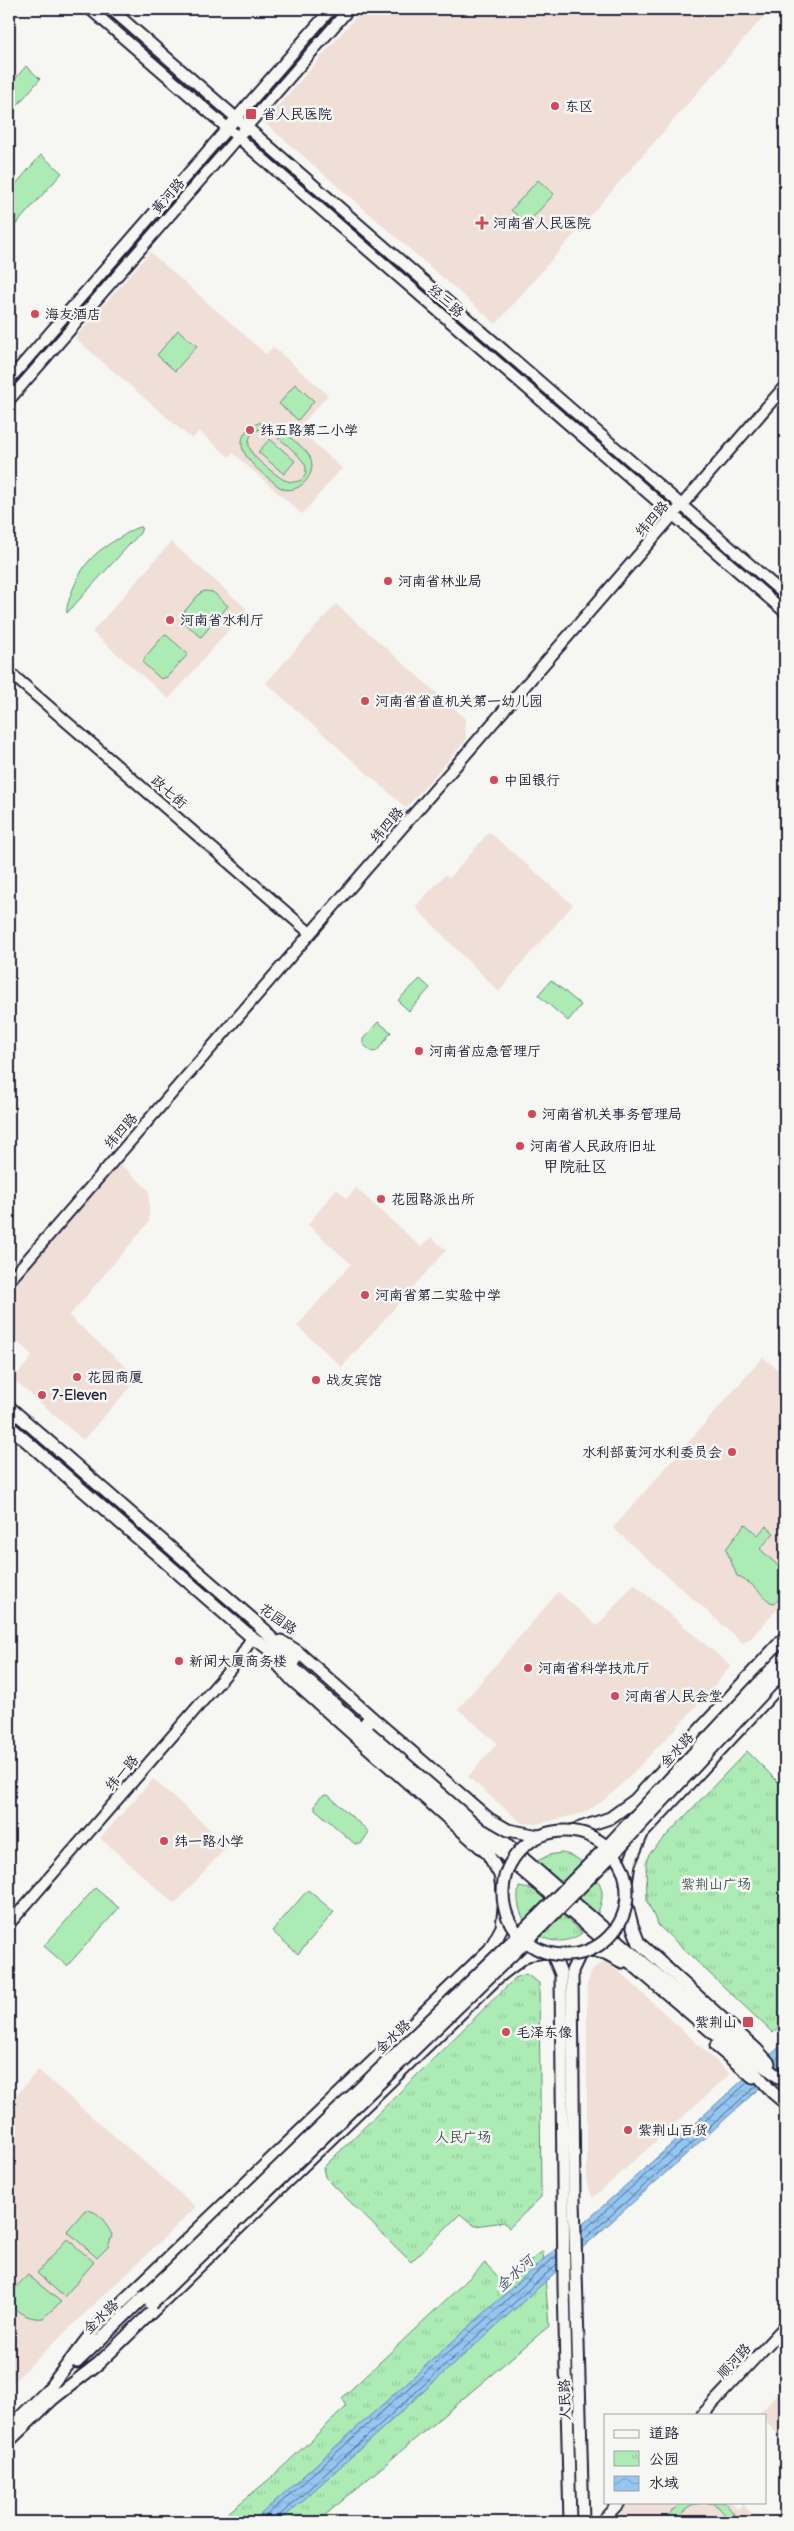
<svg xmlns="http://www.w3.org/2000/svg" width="794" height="2531" viewBox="0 0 794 2531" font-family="'Balsamiq Sans','LXGW WenKai TC',sans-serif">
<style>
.built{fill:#efdfd7}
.grass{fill:#acecb4;stroke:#678778;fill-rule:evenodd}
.park{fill:url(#park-tufts);stroke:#678778}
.water{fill:url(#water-waves);stroke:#6684a8}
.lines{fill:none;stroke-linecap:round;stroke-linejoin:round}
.shore{stroke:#506484;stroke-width:1}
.secondary-casing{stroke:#22223b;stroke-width:14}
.primary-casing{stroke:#22223b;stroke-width:15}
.secondary{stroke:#f6f6f2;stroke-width:10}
.primary{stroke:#f6f6f2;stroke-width:11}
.primary-bridge-casing{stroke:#22223b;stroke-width:15;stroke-linecap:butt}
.primary-bridge{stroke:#f6f6f2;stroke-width:11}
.poi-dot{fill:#d1495b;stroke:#f6f6f2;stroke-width:2}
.labels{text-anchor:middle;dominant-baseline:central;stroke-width:5;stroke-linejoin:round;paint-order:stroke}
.poi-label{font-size:14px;fill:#22223b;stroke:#f6f6f2;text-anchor:start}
.street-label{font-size:14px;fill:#22223b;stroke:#f6f6f2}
.park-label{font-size:14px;fill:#445459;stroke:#f6f6f2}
.water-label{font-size:15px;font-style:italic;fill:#445372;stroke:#f6f6f2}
.quarter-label{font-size:16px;fill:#22223b;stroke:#f6f6f2}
</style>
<defs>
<pattern id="park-tufts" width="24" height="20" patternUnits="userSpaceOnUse" patternTransform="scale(1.25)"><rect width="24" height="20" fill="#acecb4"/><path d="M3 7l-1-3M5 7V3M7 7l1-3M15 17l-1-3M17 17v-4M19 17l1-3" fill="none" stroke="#94ca9c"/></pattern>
<pattern id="water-waves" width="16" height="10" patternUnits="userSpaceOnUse" patternTransform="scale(1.25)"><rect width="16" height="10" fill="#94c6f1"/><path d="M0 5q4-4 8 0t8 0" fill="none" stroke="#7faad0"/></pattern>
</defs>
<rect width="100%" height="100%" fill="#f6f6f2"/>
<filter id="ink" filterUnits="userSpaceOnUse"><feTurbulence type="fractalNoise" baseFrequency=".02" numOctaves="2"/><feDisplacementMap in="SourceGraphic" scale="10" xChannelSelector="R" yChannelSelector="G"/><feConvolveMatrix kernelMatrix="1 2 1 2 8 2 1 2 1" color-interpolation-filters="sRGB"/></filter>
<g filter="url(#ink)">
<g class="built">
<path d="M 363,9 L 770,9 L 496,324 L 264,122 Z"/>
<path d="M 150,252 L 266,354 L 273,347 L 328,395 L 298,429 L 342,468 L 302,514 L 233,453 L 229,457 L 199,431 L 192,439 L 75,338 Z"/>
<path d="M 171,542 L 247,609 L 169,699 L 92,632 Z"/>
<path d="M 336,604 L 465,718 L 466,740 L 406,808 L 266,683 Z"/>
<path d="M 489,832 L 573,905 L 520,965 L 499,992 L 415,907 L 445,875 L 450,878 Z"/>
<path d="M 118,1162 L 149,1190 L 149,1222 L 69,1316 L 138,1378 L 83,1440 L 13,1379 L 33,1356 L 9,1334 L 9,1289 Z"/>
<path d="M 356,1188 L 421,1247 L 431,1237 L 446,1250 L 342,1367 L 297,1326 L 351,1264 L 308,1225 L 336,1189 L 347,1198 Z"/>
<path d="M 763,1357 L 785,1376 L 785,1601 L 751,1638 L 743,1643 L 613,1528 Z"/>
<path d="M 634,1584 L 731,1666 L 682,1722 L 617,1789 L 600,1803 L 583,1813 L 537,1824 L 522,1823 L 468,1777 L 497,1743 L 458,1709 L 558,1592 L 597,1626 Z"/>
<path d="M 153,1779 L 228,1845 L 175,1904 L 100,1838 Z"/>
<path d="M 605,1962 L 611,1964 L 730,2074 L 593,2198 L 587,2185 L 587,1984 L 592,1971 L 598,1965 Z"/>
<path d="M 38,2070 L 196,2207 L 9,2386 L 9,2104 Z"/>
<path d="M 785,2386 L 785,2442 L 765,2420 L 765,2415 L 759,2414 Z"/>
<path d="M 631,2502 L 731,2502 L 737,2509 L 743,2504 L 759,2522 L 612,2522 Z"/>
</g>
<g class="grass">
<path d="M 26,66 L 40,79 L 9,115 L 9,86 Z"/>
<path d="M 41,155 L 62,173 L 9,232 L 9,192 Z"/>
<path d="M 538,180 L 554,194 L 527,224 L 511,210 Z"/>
<path d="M 178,330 L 197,346 L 175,371 L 157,355 Z"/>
<path d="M 295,384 L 314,401 L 298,420 L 279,404 Z"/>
<path d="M 268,422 L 273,424 C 282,432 304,446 310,457 C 319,475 295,499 278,486 C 263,473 229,452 247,430 C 253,424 260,422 268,422 ZM 265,429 C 273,432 306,459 306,468 C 307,486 287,484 278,476 C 267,467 241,452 251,435 C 254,430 259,429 265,429 Z"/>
<path d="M 270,439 L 295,461 L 284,474 L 258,452 Z"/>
<path d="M 142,527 L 140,533 L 67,613 C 66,607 69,601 71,594 C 83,563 93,553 121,537 C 128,533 134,527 142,527 Z"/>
<path d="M 205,591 L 213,592 L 228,606 L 201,637 L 179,618 L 200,593 Z"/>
<path d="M 165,634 L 188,654 L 167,677 L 161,679 L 143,663 L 145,657 Z"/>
<path d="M 420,979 L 430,988 L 409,1011 L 399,1002 L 399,999 Z"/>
<path d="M 551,980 L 581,1005 L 568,1021 L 538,995 Z"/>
<path d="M 378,1022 L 391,1032 L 377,1051 L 372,1052 L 363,1044 L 363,1039 Z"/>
<path d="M 745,1524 L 758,1535 L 766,1526 L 774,1533 L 760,1549 L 785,1572 L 785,1592 L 775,1603 L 770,1602 L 751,1584 L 737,1576 L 726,1549 Z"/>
<path d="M 328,1795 L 369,1832 L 361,1844 L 355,1844 L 315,1809 C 314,1803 321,1794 328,1795 Z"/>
<path d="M 95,1888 L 119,1908 L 67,1966 L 44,1946 Z"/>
<path d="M 308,1890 L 334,1912 L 298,1954 L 272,1931 Z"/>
<path d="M 85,2210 C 99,2210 106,2223 112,2235 L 108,2247 L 97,2258 L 67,2231 Z"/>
<path d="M 67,2239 L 94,2262 L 64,2297 L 37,2273 Z"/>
<path d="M 28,2275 L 61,2302 L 43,2318 C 32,2320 9,2312 11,2297 C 12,2289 23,2280 28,2275 Z"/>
<path d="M 681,2502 L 724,2502 L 741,2522 L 730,2522 C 726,2517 722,2510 717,2506 C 701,2496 683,2509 675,2522 L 667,2522 L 672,2511 Z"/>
</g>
<g class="park">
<path d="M 747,1751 L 785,1789 L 785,2022 L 773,2033 L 658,1925 L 647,1901 L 646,1862 L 649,1854 Z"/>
<path d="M 561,1853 C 579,1855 599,1873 602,1892 C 603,1900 599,1908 597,1916 L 532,1864 L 549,1855 Z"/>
<path d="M 519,1887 L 535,1890 L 582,1933 C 549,1957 511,1923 519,1887 Z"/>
<path d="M 526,1974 L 539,1983 L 541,2197 L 509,2228 L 504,2222 L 475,2226 L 460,2214 L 411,2262 L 325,2177 L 323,2168 L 515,1978 Z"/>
<path d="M 543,2251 L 549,2326 L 317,2522 L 217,2522 L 272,2477 L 347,2406 L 342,2398 L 485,2263 L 503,2282 Z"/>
</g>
<path class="water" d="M 785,2042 L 785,2065 L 279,2522 L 252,2522 Z"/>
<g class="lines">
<g class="shore">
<path d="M 582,2232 L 748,2082"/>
<path d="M 582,2241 L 757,2085"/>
<path d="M 259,2522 L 557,2255"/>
<path d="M 277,2522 L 279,2516 L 557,2264"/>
</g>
<g class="secondary-casing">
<g id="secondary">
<path d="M 90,9 L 785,612"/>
<path d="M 111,9 L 785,595"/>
<path d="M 9,380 L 331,9"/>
<path d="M 9,400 L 349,9"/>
<path d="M 9,672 L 310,933"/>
<path d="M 9,1281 L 785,386"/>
<path d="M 9,1924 L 240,1658 L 252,1637"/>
<path d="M 702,2415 L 785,2326"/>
<path d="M 601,2522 L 620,2502"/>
</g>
</g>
<g class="primary-casing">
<g id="primary">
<path d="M 9,1407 L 266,1631"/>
<path d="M 9,1426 L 256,1641"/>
<path d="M 260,1627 L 295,1661"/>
<path d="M 252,1637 L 288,1663 L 519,1868 L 746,2061 L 772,2092 L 785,2103"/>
<path d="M 281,1641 L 297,1651 L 377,1722"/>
<path d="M 272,1658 L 293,1681 L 488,1854 L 500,1875 L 502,1889"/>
<path d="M 366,1722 L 750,2055 L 785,2082"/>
<path d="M 571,1831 L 610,1818 L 635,1800 L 785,1637"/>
<path d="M 626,1884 L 629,1864 L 642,1834 L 785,1680"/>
<path d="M 626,1902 L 632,1925 L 639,1943 L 756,2049 L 769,2063"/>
<path d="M 589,1950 L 605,1953 L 622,1962"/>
<path d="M 580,1954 L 572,1971 L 574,2199 L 583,2522"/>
<path d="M 553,1955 L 561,1974 L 564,2287 L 570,2522"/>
<path d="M 716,2046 L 753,2077"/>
<path d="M 77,2362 L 144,2297"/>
<path d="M 47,2391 L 97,2326 L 490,1949 L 502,1927 L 504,1908"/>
<path d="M 54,2398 L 99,2363 L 497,1978 L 527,1955 L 544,1952"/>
<path d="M 9,2428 L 51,2387"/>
<path d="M 9,2441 L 60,2392"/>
</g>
</g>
<use href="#secondary" class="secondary"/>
<use href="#primary" class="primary"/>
<g class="primary-bridge-casing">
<g id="primary-bridge">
<path d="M 377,1722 L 489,1819 L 508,1830 L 539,1836"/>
<circle cx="565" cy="1893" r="62"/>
<path d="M 144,2297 L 537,1917 L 613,1840 L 785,1655"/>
<path d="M 151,2304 L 544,1924 L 620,1847 L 785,1670"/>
</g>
</g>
<use href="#primary-bridge" class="primary-bridge"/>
</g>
</g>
<g class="poi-dot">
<circle cx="555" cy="106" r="5"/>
<rect x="245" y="108" width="12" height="12" rx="2.5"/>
<path d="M479.5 215.5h5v5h5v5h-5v5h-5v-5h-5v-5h5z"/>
<circle cx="35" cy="314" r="5"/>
<circle cx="250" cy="430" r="5"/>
<circle cx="388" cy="581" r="5"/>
<circle cx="170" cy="620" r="5"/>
<circle cx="365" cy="701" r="5"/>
<circle cx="494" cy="780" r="5"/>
<circle cx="419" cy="1051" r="5"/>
<circle cx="532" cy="1114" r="5"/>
<circle cx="520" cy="1146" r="5"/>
<circle cx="381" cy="1199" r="5"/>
<circle cx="365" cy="1295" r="5"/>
<circle cx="77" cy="1377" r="5"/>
<circle cx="316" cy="1380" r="5"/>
<circle cx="42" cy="1395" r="5"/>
<circle cx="732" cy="1452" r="5"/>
<circle cx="179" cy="1661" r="5"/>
<circle cx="528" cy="1668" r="5"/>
<circle cx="615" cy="1696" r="5"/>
<circle cx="164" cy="1841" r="5"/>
<rect x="742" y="2016" width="12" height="12" rx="2.5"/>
<circle cx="506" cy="2032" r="5"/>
<circle cx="628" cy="2130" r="5"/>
</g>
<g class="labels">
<g class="poi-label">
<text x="565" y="106">东区</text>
<text x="262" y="114">省人民医院</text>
<text x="493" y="223">河南省人民医院</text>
<text x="45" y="314">海友酒店</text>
<text x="260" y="430">纬五路第二小学</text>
<text x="398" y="581">河南省林业局</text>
<text x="180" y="620">河南省水利厅</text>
<text x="375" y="701">河南省省直机关第一幼儿园</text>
<text x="504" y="780">中国银行</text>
<text x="429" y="1051">河南省应急管理厅</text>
<text x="542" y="1114">河南省机关事务管理局</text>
<text x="530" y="1146">河南省人民政府旧址</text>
<text x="391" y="1199">花园路派出所</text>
<text x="375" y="1295">河南省第二实验中学</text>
<text x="87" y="1377">花园商厦</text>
<text x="326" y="1380">战友宾馆</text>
<text x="52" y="1395">7-Eleven</text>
<text x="722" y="1452" text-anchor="end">水利部黄河水利委员会</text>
<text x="189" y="1661">新闻大厦商务楼</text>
<text x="538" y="1668">河南省科学技术厅</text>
<text x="625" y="1696">河南省人民会堂</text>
<text x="174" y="1841">纬一路小学</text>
<text x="737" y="2022" text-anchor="end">紫荆山</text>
<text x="516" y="2032">毛泽东像</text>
<text x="638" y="2130">紫荆山百货</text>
</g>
<g class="street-label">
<text transform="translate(168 196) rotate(-49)">黄河路</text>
<text transform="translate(446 301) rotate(41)">经三路</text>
<text transform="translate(652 519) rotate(-49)">纬四路</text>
<text transform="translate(169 792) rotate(41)">政七街</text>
<text transform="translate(387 825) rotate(-49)">纬四路</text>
<text transform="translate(121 1131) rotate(-49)">纬四路</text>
<text transform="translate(278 1619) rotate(36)">花园路</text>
<text transform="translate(677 1750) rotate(-47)">金水路</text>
<text transform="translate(122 1773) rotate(-49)">纬一路</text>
<text transform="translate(393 2037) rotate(-44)">金水路</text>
<text transform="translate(101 2317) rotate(-44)">金水路</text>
<text transform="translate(734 2361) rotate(-47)">顺河路</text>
<text transform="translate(565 2400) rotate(-92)">人民路</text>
</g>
<g class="park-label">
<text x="716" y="1884">紫荆山广场</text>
<text x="463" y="2137">人民广场</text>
</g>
<g class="water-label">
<text transform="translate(515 2274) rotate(-42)">金水河</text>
</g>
<g class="quarter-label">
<text x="575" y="1167">甲院社区</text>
</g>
</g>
<rect width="794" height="2531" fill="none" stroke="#f6f6f2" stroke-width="30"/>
<rect x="15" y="15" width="764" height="2501" fill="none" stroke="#22223b" stroke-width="2" filter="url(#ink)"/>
<rect x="604" y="2414" width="162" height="90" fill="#f6f6f2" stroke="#a1a1a9"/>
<rect x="614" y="2430" width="25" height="8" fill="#f6f6f2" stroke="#a1a1a9"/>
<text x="649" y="2438" font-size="15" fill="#22223b">道路</text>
<rect x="614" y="2451" width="25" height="15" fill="url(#park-tufts)" stroke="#a1a1a9"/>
<text x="649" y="2464" font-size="15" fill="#22223b">公园</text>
<rect x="614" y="2476" width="25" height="15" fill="url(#water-waves)" stroke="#a1a1a9"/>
<text x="649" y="2488" font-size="15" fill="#22223b">水域</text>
</svg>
